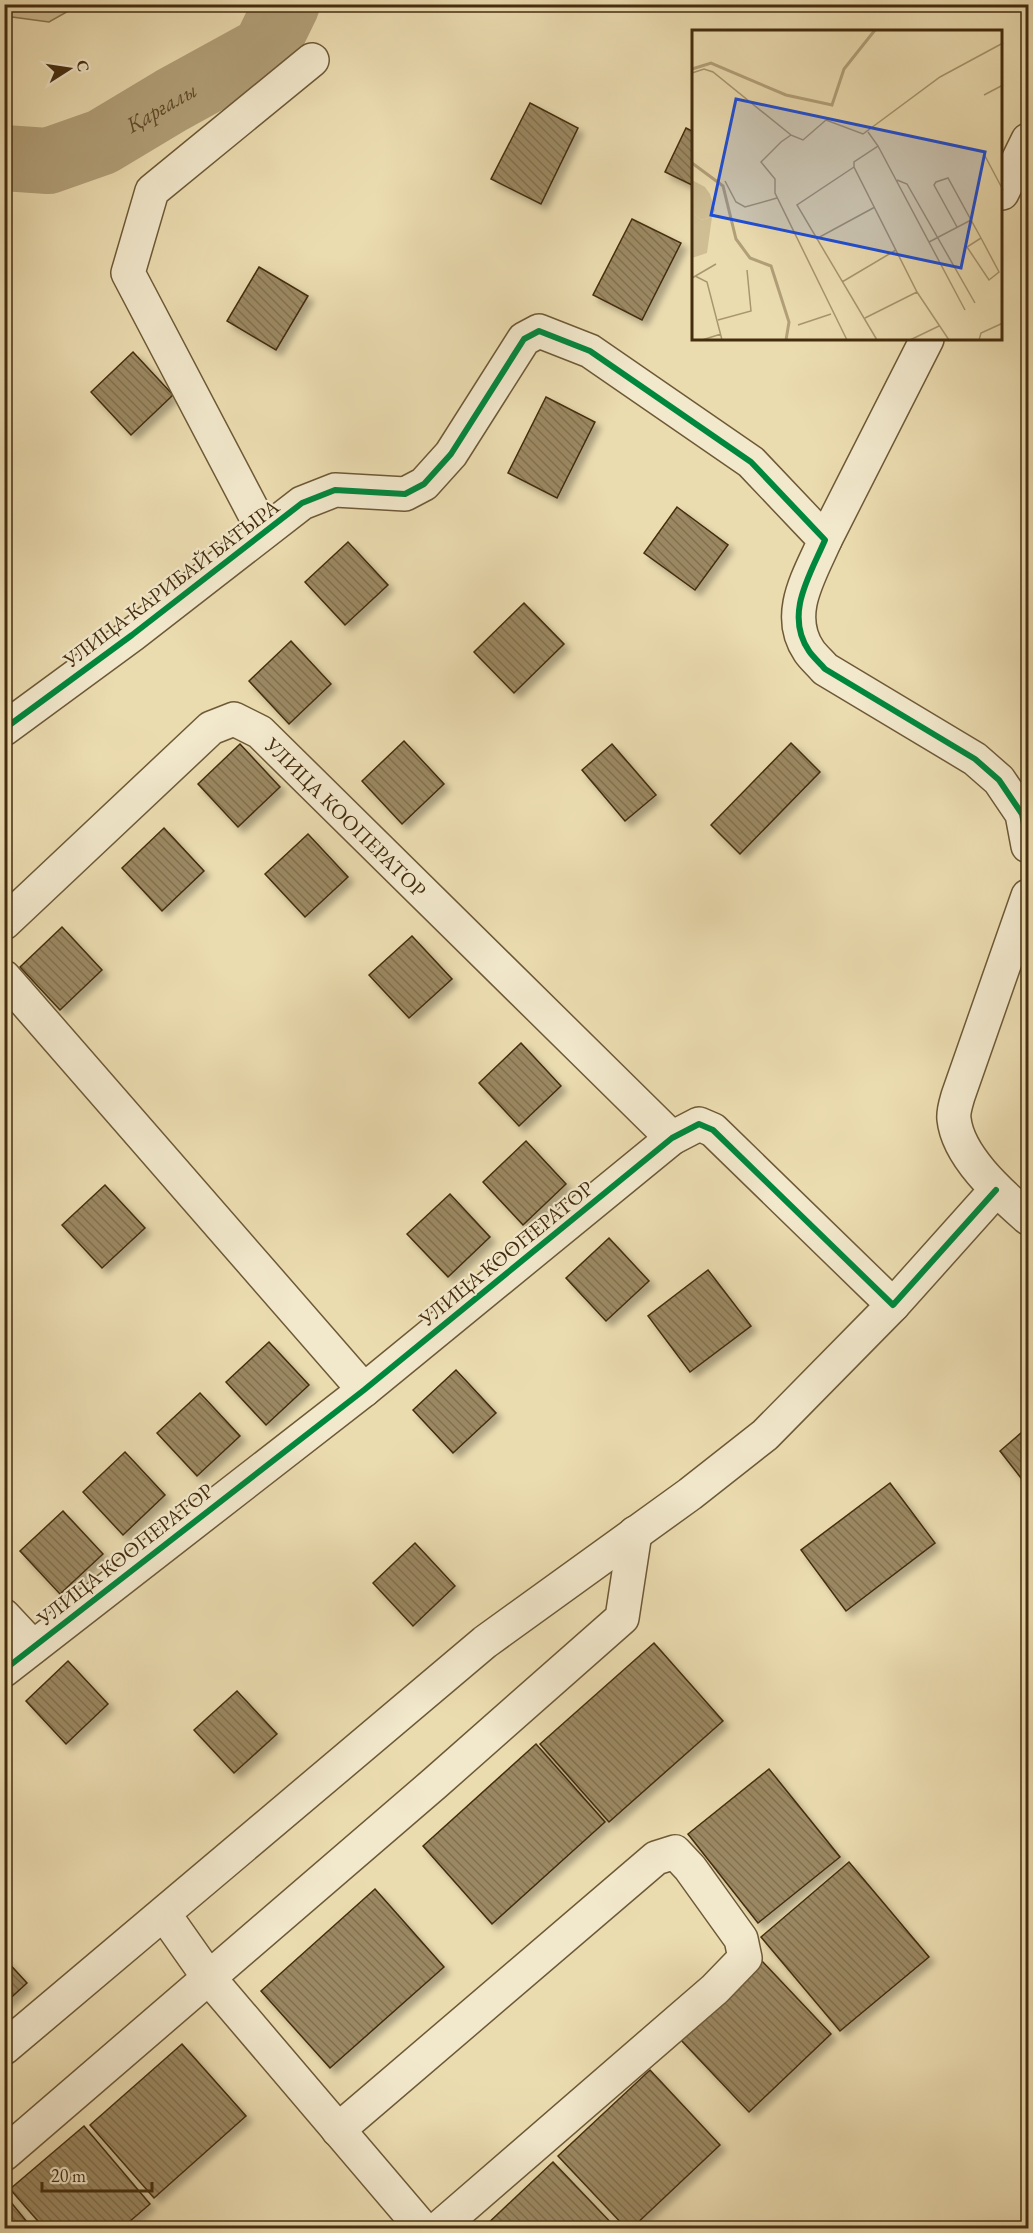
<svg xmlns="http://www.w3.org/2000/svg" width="1033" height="2233" viewBox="0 0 1033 2233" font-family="'EB Garamond',serif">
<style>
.grass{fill:#cfbe94;stroke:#8a7651;stroke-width:1.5}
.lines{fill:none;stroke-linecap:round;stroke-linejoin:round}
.river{stroke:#b2a079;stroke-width:66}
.building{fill:url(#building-back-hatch);stroke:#442d0e;stroke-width:1.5;filter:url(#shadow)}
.minor-casing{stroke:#6e5936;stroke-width:36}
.minor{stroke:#f2e8cc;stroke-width:33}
.cycleway-casing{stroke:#f2e8cc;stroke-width:10}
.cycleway{stroke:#00873e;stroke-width:6}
.labels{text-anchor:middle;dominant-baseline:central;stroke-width:4.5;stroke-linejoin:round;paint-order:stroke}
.street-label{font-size:21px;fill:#442d0e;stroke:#f2e8cc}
.water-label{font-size:22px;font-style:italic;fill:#604a29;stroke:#f2e8cc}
.inset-river{fill:none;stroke:#b2a079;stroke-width:3}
.inset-road{fill:none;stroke:#a8966f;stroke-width:1.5}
.view{fill:#1d4ed8;fill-opacity:0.15;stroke:#1d4ed8;stroke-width:3}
.inset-edge{fill:none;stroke:#442d0e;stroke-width:3}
</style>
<defs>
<pattern id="building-back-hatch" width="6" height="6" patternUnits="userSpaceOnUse" patternTransform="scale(1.5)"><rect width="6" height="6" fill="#9b8862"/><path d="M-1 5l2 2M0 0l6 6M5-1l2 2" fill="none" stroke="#80704f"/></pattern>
<filter id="shadow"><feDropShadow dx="5.5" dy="5.5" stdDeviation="3" flood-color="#0004"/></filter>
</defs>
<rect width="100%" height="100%" fill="#ebdcb0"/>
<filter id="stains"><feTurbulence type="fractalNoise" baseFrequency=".00333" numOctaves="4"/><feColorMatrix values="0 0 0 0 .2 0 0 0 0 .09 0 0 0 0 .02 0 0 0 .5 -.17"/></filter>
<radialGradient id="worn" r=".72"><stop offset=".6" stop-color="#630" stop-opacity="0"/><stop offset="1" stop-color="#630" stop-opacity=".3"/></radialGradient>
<path class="grass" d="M 5,4 L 79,4 L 79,5 L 49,22 L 5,16 Z"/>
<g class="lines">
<path class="river" id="s1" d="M 4,158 L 48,161 L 102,142 L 172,100 L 265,49 L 287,4"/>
</g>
<g class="building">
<path d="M 530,103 L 578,128 L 541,204 L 491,179 Z"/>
<path d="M 686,128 L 694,132 L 694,186 L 665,172 Z"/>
<path d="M 632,219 L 681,243 L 642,320 L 593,295 Z"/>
<path d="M 259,267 L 308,296 L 276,350 L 227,321 Z"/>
<path d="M 133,352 L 173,395 L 131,435 L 91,392 Z"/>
<path d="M 546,397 L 595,422 L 557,498 L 508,473 Z"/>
<path d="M 677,507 L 728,545 L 695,590 L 644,553 Z"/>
<path d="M 348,542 L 388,585 L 345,625 L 305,582 Z"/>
<path d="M 524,603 L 564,644 L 514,693 L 474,652 Z"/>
<path d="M 291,641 L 331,684 L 289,724 L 249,681 Z"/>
<path d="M 404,741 L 444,784 L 402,824 L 362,781 Z"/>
<path d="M 791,743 L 820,772 L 740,854 L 711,825 Z"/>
<path d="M 240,744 L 280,787 L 238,827 L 198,784 Z"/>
<path d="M 612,744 L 656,795 L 625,821 L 582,770 Z"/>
<path d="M 164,828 L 204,871 L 162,911 L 122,868 Z"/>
<path d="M 308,834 L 348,877 L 305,917 L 265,874 Z"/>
<path d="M 62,927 L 102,970 L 60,1010 L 20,967 Z"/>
<path d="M 412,936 L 452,979 L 409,1018 L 369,975 Z"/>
<path d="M 521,1043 L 561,1086 L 519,1126 L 479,1083 Z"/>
<path d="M 526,1141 L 566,1184 L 523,1225 L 483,1182 Z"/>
<path d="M 105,1185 L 145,1228 L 102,1268 L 62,1225 Z"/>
<path d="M 450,1194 L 490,1237 L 448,1277 L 407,1234 Z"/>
<path d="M 609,1238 L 649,1281 L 606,1321 L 566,1278 Z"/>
<path d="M 708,1270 L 751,1326 L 690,1372 L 648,1316 Z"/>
<path d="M 269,1342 L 309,1385 L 266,1425 L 226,1382 Z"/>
<path d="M 456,1370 L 496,1413 L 453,1453 L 413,1410 Z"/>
<path d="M 200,1393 L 240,1436 L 197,1476 L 157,1433 Z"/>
<path d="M 1028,1427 L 1028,1487 L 1000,1451 Z"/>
<path d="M 125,1452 L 165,1495 L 123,1535 L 83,1492 Z"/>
<path d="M 890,1483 L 935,1543 L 846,1611 L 801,1550 Z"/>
<path d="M 63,1511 L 103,1554 L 60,1594 L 20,1551 Z"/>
<path d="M 415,1543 L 455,1586 L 413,1626 L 373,1583 Z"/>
<path d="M 654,1643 L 723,1721 L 609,1822 L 540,1744 Z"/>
<path d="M 68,1661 L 108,1704 L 66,1744 L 26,1701 Z"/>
<path d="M 237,1691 L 277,1734 L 234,1773 L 194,1730 Z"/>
<path d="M 536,1744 L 605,1822 L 492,1924 L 423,1846 Z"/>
<path d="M 769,1769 L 840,1857 L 758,1923 L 688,1834 Z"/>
<path d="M 849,1862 L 929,1957 L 840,2031 L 761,1937 Z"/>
<path d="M 375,1889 L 444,1967 L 330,2068 L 261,1991 Z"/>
<path d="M 4,1958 L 27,1983 L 4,2004 Z"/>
<path d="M 761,1960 L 831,2034 L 749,2112 L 679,2038 Z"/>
<path d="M 182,2044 L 246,2116 L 154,2198 L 90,2125 Z"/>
<path d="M 650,2070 L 720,2145 L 632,2228 L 626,2228 L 558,2156 Z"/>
<path d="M 84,2126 L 150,2204 L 122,2228 L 44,2228 L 10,2189 Z"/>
<path d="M 553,2162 L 616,2228 L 483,2228 Z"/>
<path d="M 5,2195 L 32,2228 L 4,2228 Z"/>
</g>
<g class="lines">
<g class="minor-casing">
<g id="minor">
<path d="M 1002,193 L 1028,140"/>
<path d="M 264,532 L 128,273 L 152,191 L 312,60"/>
<path d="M 825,540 L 927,339"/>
<path d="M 4,729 L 132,635 L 302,503 L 335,490 L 405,494 L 424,484 L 451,454 L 524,339 L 539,331 L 590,351 L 751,462 L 825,540 C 810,575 784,614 809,651 C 813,657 820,663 825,669 L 975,759 L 999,780 L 1022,814 L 1028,846"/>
<path d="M 1028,896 L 958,1096 C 956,1103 953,1112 954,1119 C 958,1157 1001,1194 1028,1218"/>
<path id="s2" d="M 4,923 L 211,728 L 234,719 L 260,732 L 672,1138"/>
<path d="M 4,977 L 364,1390"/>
<path d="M 4,1616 L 33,1647"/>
<path d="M 4,1670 L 364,1390 L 672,1138 L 699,1124 L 713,1130 L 893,1305 L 996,1190"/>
<path d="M 164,1914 L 209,1978 L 422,2228"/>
<path d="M 4,2048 L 485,1642 L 690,1494 L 765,1435 L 893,1305"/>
<path d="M 338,2130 L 656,1858 L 675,1852 L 690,1868 L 741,1939 L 745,1958 L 715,1989 L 439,2228"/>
<path d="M 4,2154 L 435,1783 L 622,1618 L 635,1533"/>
</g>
</g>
<use href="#minor" class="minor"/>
<g class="cycleway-casing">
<g id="cycleway">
<path d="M 4,729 L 132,635 L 302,503 L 335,490 L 405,494 L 424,484 L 451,454 L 524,339 L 539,331 L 590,351 L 751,462 L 825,540 C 810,575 784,614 809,651 C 813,657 820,663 825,669 L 975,759 L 999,780 L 1022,814 L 1028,846"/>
<path d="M 4,1670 L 364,1390 L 672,1138 L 699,1124 L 713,1130 L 893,1305 L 996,1190"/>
</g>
</g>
<use href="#cycleway" class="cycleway"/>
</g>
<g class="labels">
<g class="street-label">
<text transform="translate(171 583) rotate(-37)">УЛИЦА КАРИБАЙ БАТЫРА</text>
<text stroke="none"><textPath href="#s2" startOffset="459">УЛИЦА КООПЕРАТОР</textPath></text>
<text transform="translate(506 1253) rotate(-39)">УЛИЦА КООПЕРАТОР</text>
<text transform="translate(125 1554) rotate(-38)">УЛИЦА КООПЕРАТОР</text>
</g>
<g class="water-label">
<text stroke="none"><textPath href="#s1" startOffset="170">Қарғалы</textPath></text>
</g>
</g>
<g transform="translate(692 30)">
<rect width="310" height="310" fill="#ebdcb0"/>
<path d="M 0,150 L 13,157 L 18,164 L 23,180 L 20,187 L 9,190 L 0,182 Z" fill="#cfbe94"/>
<path d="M 0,182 L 9,190 L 20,187 L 15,223 L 0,228 Z" fill="#cfbe94"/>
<path class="inset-river" d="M 0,39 L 19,33 L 94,65 L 140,75 L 152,39 L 183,0M 0,133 L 31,156 L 44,209 L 58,228 L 79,236 L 97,292 L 94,310"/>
<path class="inset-road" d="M 0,43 L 12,39 L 21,42 L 99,105M 292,65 L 311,55M 176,102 L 186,116 L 162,132 L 162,137 L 225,262 L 257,310M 186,116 L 273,280M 293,126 L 311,160M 162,137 L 105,175 L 185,310M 205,150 L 215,154 L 283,273M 33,151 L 44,172 L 53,177 L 85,168M 265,197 L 242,155 L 244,152 L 256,148 L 279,190M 124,209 L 183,177M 237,212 L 279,190 L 289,208 L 307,242 L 297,250 L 275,217 L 289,208M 3,246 L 15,252 L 30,310M 0,248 L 24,234M 150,252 L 204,220M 173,288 L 225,262M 26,290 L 59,281 L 55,240M 106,295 L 139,284M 10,310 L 29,304M 155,310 L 83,163 L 83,149 L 69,132 L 89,112 L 99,105 L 111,110 L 134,90 L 171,104 L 248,47 L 311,13M 218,310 L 247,296M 287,310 L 289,303 L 311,293"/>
<path class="view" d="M 44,69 L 293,122 L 269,238 L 19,185 Z"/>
<rect width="310" height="310" class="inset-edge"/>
</g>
<rect width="1033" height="2233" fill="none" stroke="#ebdcb0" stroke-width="24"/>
<rect x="6" y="6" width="1021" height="2221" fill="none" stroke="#442d0e" stroke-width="3"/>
<rect x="12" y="12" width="1009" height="2209" fill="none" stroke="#442d0e" stroke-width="1.5"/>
<g transform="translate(69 69) rotate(78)" stroke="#f2e8cc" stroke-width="4.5" paint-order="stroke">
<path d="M0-4.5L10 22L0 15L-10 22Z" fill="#442d0e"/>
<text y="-9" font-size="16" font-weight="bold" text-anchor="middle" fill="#442d0e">С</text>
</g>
<path d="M42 2182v9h110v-9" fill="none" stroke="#442d0e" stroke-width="3"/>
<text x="51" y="2182" font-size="18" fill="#442d0e" stroke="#f2e8cc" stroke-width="4.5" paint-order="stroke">20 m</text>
<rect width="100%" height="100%" filter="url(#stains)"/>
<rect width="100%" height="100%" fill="url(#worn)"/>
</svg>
